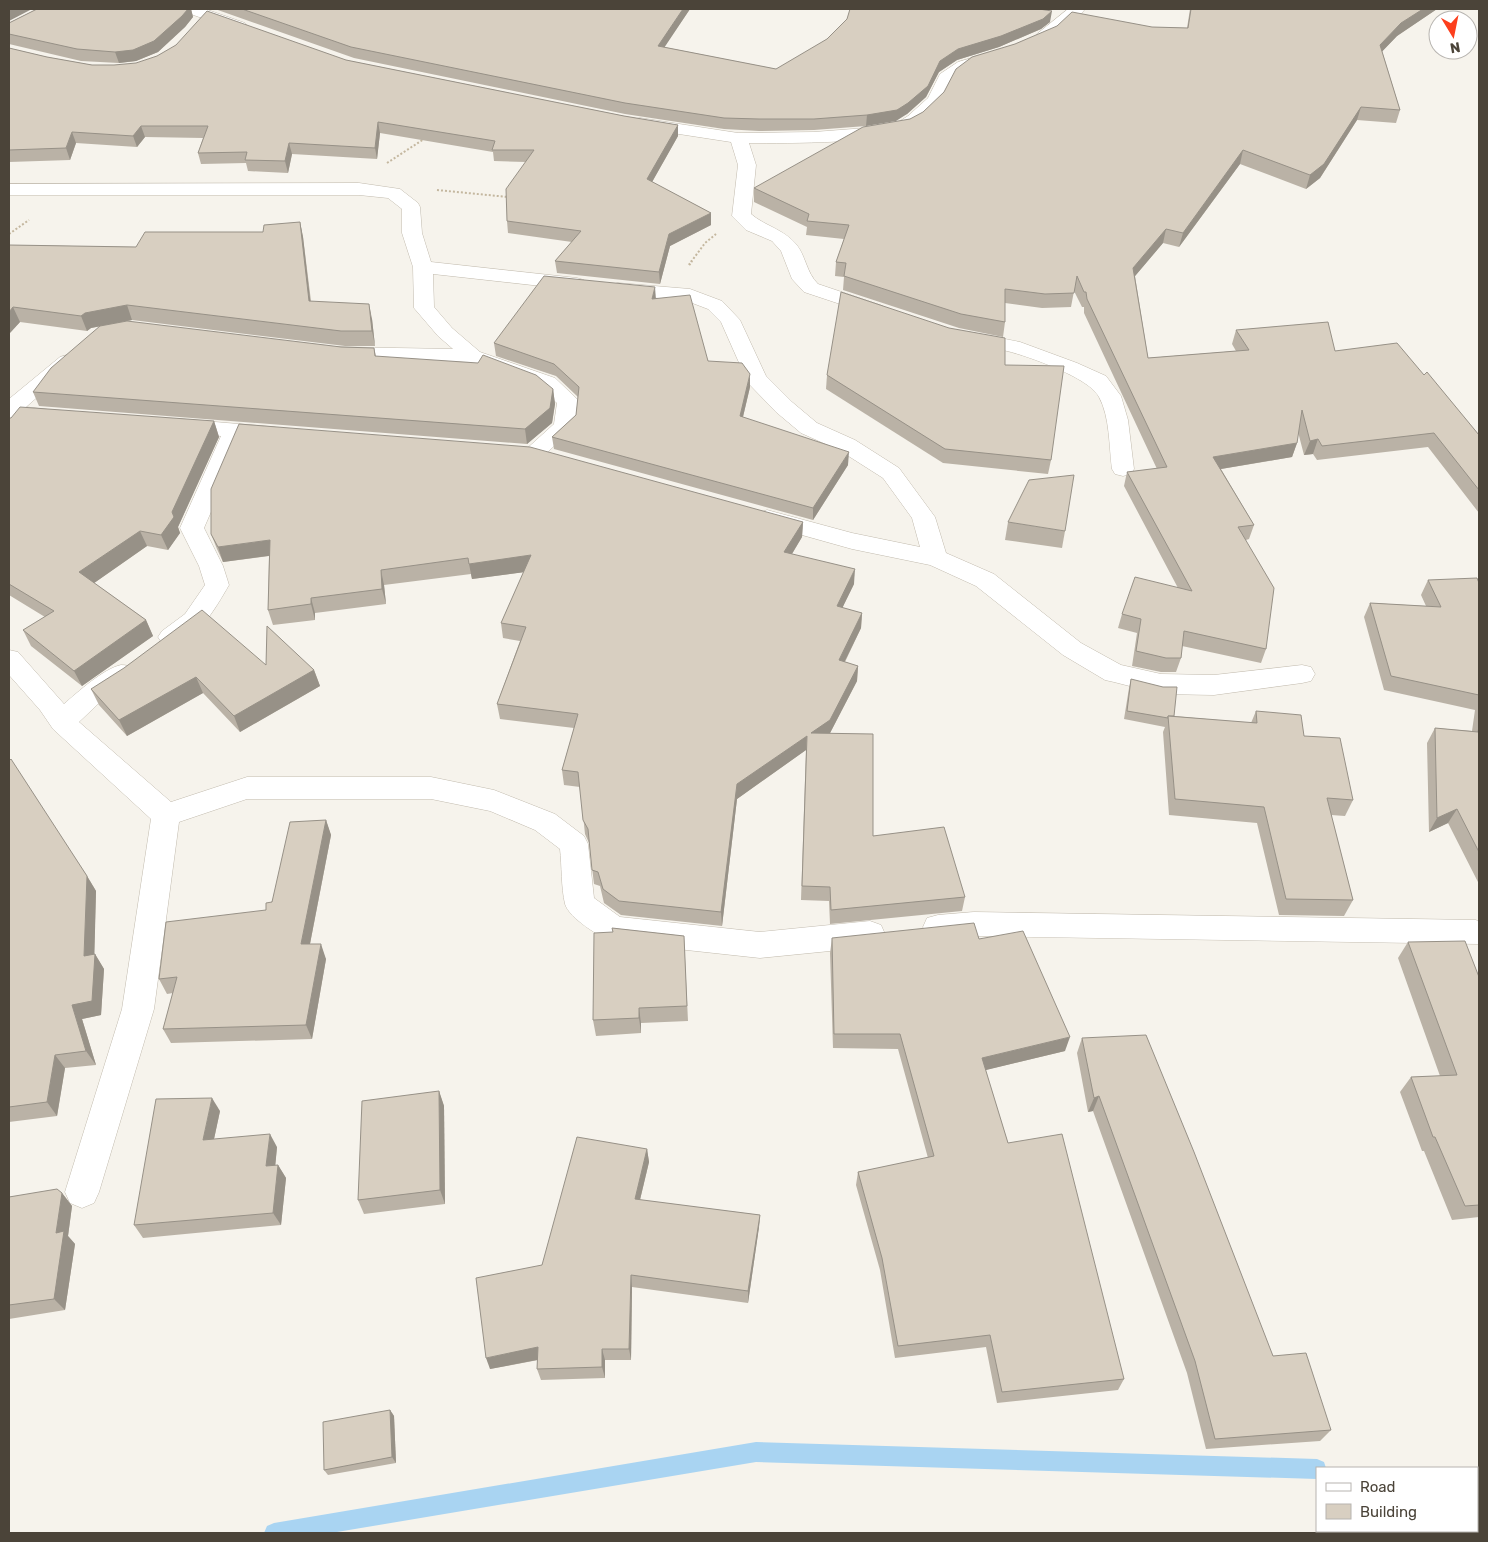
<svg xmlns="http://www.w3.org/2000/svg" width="1488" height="1542" viewBox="0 0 1488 1542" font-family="Rubik,sans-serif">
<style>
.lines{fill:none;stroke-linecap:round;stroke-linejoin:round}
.stream{fill:#a9d4f2;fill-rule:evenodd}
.minor-casing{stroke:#c2bbae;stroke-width:1}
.path-far1{stroke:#c4b79f;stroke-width:2;stroke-dasharray:2 2;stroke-linecap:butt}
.path{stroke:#c4b79f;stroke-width:2.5;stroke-dasharray:2 2;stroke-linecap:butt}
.minor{fill:#fff;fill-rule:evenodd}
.wall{fill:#bab2a6}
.shaded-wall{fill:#979187}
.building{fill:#d8cfc1;stroke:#979187}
</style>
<rect width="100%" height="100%" fill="#f6f3ec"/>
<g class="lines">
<g class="stream">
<path d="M 756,1442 L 1317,1459 L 1324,1462 L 1326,1468 L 1317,1468 L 1317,1479 L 756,1462 L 331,1533 L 264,1533 L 267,1526 L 274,1523 Z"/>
<path d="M 1477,1472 L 1479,1473 L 1479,1493 L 1477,1492 Z"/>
</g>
<g class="minor-casing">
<g id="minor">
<path d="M 183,9 L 205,9 L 245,23 L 247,26 L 245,29 L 233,29 L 185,12 Z"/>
<path d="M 1068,9 L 1085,9 C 1077,20 1051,44 1037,40 L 1035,37 L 1037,34 Z"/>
<path d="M 989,53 L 995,55 L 997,58 L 995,61 C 980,66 964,69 954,80 C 949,86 947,94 943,101 C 938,109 927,119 918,125 C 888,145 788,143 749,143 L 756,165 L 751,214 C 765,226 783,229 796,244 C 806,256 806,272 818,284 L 883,306 L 886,310 L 883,314 L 876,316 L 804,292 L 792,279 L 781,251 L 772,241 L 746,230 L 732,216 L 738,165 L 731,142 L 640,128 L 634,127 L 631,123 L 634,119 L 640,118 L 738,133 L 814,132 L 866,128 L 897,123 L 908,116 L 928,98 L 940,74 L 958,62 Z"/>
<path d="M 359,183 L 400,189 L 418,203 L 420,207 L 422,233 L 431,262 L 577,278 L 584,280 L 587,284 L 584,288 L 577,290 L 433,274 L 434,307 L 452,328 L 480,352 L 555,378 L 579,401 L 576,426 L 541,458 L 533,460 L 525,458 L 522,453 L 554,424 L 557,403 L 539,388 L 470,362 L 338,359 L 331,357 L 328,353 L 331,349 L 338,347 L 453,349 L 438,336 L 414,308 L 413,267 L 402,233 L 402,209 L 388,198 L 359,195 L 9,195 L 9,184 Z"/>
<path d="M 618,283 L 690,289 L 722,301 L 740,320 L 766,376 L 792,402 L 817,423 L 855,440 L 899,468 L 935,517 L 946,553 L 994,574 L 1081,643 L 1121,665 L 1161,674 L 1214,675 L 1302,665 L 1311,667 L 1315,674 L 1311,681 L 1302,683 L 1214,695 L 1161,694 L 1114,682 L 1105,680 L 1063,655 L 976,586 L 930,565 L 852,549 L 759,523 L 755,518 L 759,513 L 767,510 L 852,533 L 920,547 L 912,518 L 883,478 L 839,450 L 801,433 L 776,412 L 748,383 L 721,322 L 708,309 L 687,301 L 611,293 L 608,289 L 611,285 Z"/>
<path d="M 969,332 L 1020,342 L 1077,363 L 1106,376 L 1121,396 L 1128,420 L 1134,469 L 1131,474 L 1123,476 L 1115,474 L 1112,469 C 1109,447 1110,417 1099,397 C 1090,378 1028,356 1007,351 C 992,347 977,346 962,342 L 959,338 L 962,334 Z"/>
<path d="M 67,355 L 74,357 L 78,361 L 74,365 L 26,407 L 60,411 L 63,416 L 60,421 L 52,423 L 9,419 L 9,399 L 60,357 Z"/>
<path d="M 180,419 L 274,427 L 282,429 L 285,434 L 282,439 L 274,441 L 243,438 L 204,528 L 223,566 L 229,585 C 216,607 192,652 162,643 L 158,637 L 162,631 L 185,614 L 205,585 L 199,566 L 180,528 L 221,436 L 172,431 L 169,426 L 172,421 Z"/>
<path d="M 9,650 L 18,652 L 64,704 C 78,692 103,669 121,665 C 126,665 129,666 133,667 L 137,674 L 133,681 L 98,704 L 79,722 L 171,802 L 247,777 L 431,777 L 494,790 L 555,814 L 584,836 L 588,844 L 594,898 L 620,917 L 760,932 L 870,921 L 881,925 L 885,934 L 881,943 L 870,947 L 760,958 L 613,942 C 600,937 569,918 565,904 C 561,887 562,866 560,849 L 535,830 L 490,811 L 431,799 L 247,799 L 179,822 L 154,1009 L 99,1192 L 94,1203 L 82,1208 L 70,1203 L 65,1192 L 122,1009 L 151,819 L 53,729 L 40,710 L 9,675 Z"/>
<path d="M 974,912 L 1476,920 L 1479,922 L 1479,944 L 974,936 L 938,939 L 927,936 L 923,927 L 927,918 L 938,915 Z"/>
</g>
</g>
<g class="path-far1">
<path d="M 387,163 L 424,139"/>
<path d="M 437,190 L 508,197"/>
<path d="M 9,234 L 29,220"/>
<path d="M 691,262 L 705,243 L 716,234"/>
</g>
<path class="path" d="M 689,265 L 692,261"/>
<use href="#minor" class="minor"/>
</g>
<g class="wall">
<path d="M 37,9 L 191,9 L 193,17 L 185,27 L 158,52 L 136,61 L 119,63 L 81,61 L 9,44 L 9,45 L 9,23 Z"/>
<path d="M 215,9 L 690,9 L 664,47 L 776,69 L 1044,10 L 1050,22 L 1041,29 L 999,47 L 957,60 L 939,72 L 926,97 L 907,114 L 866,126 L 814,130 L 759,131 L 724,129 L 625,114 L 354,58 Z"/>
<path d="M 1190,9 L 1437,9 L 1397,36 L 1382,51 L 1400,110 L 1396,123 L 1357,120 L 1320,178 L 1306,189 L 1240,164 L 1179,247 L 1163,243 L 1135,276 L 1148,358 L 1236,351 L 1232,344 L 1236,330 L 1335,351 L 1424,375 L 1479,435 L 1479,513 L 1428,447 L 1317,460 L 1313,454 L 1304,455 L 1298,432 L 1297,443 L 1292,457 L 1221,469 L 1254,525 L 1249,539 L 1246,540 L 1266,649 L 1261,663 L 1182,646 L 1181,658 L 1176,672 L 1161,672 L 1132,666 L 1137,633 L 1118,628 L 1122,614 L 1178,588 L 1124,486 L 1127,472 L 1157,469 L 1084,313 L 1084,307 L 1082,307 L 1074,291 L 1071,307 L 1042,308 L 1005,303 L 1005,322 L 1003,337 L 959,328 L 843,290 L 844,277 L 835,276 L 836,262 L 844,239 L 806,235 L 807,227 L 754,202 L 754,188 L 910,119 L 1152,27 L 1187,28 Z"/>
<path d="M 9,48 L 47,57 L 92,65 L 114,65 L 346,60 L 624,116 L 678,125 L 678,136 L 652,182 L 711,213 L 711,225 L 670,246 L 660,284 L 557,273 L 555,261 L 572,242 L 508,233 L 507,221 L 526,162 L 494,161 L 493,152 L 380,133 L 377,159 L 292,154 L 288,173 L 248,171 L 246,163 L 201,164 L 198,153 L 203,138 L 145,137 L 137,147 L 76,143 L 70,160 L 9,162 Z"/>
<path d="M 300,222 L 303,237 L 311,301 L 372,319 L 375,346 L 345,346 L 132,320 L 91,328 L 87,331 L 20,322 L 9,334 L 9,245 L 136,247 L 263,232 Z"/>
<path d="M 656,299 L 708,361 L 750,387 L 743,417 L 848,465 L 813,520 L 554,449 L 552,437 L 576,415 L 578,397 L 556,376 L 496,356 L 494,343 Z"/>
<path d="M 949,328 L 1005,365 L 1051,460 L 1048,474 L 943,463 L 826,389 L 827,375 Z"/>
<path d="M 341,347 L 374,348 L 376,356 L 553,389 L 555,404 L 552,423 L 527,444 L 39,406 L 33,392 Z"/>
<path d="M 9,418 L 214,421 L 219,437 L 178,527 L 180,533 L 168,550 L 147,546 L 94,583 L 146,620 L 153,636 L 82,686 L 31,646 L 23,630 L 45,617 L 9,595 Z"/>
<path d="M 803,522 L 802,537 L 792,554 L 854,584 L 842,608 L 862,613 L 861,628 L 845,662 L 858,666 L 857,681 L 830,733 L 873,836 L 965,897 L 962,911 L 830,924 L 829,901 L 801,900 L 806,750 L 737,799 L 722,926 L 621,915 L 604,903 L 600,886 L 594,884 L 589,843 L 585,834 L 580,787 L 564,785 L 562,770 L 574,728 L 500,719 L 497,704 L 520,641 L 503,638 L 501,623 L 524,572 L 472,579 L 471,574 L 384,585 L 386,604 L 315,613 L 315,620 L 273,625 L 268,610 L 269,556 L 223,562 L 217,549 L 211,534 Z"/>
<path d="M 1008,522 L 1065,531 L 1062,548 L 1005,540 Z"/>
<path d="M 1428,580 L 1479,583 L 1479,884 L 1448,823 L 1429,832 L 1427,743 L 1435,728 L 1472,731 L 1475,710 L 1384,690 L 1364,617 L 1370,603 L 1426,606 L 1421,595 Z"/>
<path d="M 266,665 L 314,670 L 320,686 L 240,732 L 203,693 L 127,736 L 99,705 L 91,689 Z"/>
<path d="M 1131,679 L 1174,716 L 1251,723 L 1256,711 L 1304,736 L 1353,800 L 1345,816 L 1331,815 L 1353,900 L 1344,916 L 1279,915 L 1257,823 L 1169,815 L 1163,732 L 1165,727 L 1124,719 L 1129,688 Z"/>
<path d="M 9,761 L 87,876 L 96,891 L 94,954 L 95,954 L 104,969 L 101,1015 L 82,1019 L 96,1065 L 65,1068 L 57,1116 L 9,1122 Z"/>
<path d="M 326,820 L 331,835 L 310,944 L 326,959 L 312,1039 L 171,1043 L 163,1029 L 173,993 L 167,994 L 159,979 L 266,910 Z"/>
<path d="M 612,928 L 684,936 L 688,1021 L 641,1023 L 641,1033 L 596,1036 L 593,1020 L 613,932 Z"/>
<path d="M 832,938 L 979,939 L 1065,1051 L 985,1070 L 1008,1143 L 1124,1379 L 1118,1390 L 997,1403 L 986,1347 L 895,1358 L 880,1270 L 856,1185 L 858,1172 L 928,1158 L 898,1049 L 833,1048 L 830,953 Z"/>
<path d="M 1408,942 L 1479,977 L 1479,1217 L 1452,1220 L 1424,1151 L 1422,1151 L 1400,1092 L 1411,1077 L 1440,1076 L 1398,958 Z"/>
<path d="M 1082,1038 L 1273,1356 L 1331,1430 L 1320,1441 L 1206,1449 L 1187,1373 L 1093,1111 L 1088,1112 L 1077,1053 Z"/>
<path d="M 439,1091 L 444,1106 L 445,1204 L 364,1214 L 358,1200 Z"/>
<path d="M 220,1111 L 214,1139 L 277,1147 L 275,1166 L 278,1165 L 286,1178 L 281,1225 L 143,1238 L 134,1225 Z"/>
<path d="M 647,1149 L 649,1162 L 640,1200 L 760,1215 L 759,1227 L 748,1303 L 632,1287 L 631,1360 L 605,1360 L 605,1378 L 541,1380 L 537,1369 L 538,1360 L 490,1369 L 542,1265 Z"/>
<path d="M 62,1193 L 72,1206 L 68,1236 L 75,1244 L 65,1310 L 9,1319 L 9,1197 Z"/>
<path d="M 390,1410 L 394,1416 L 396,1463 L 328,1475 L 324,1470 Z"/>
</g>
<g class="shaded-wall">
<path d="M 9,9 L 32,9 L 9,21 Z"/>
<path d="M 188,9 L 191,9 L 193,17 L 185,27 L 158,52 L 136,61 L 119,63 L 115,52 Z"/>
<path d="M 683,9 L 690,9 L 658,57 L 658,46 Z"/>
<path d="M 1423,9 L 1437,9 L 1397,36 L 1376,58 L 1380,45 L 1401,23 Z"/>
<path d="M 1052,11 L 1050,22 L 1041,29 L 999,47 L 957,60 L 939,72 L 926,97 L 907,114 L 896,121 L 866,126 L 867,115 L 940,61 L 958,49 Z"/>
<path d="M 1361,107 L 1357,120 L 1320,178 L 1306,189 L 1310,175 Z"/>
<path d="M 378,122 L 380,133 L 377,159 L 375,148 Z"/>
<path d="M 678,125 L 678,136 L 647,191 L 647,179 Z"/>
<path d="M 141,126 L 145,137 L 137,147 L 133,136 Z"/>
<path d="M 72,132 L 76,143 L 70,160 L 66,148 Z"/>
<path d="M 289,143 L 292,154 L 288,173 L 285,161 Z"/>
<path d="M 1243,150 L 1240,164 L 1179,247 L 1183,233 Z"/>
<path d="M 711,213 L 711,225 L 670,246 L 660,284 L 659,272 L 669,234 Z"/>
<path d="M 300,222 L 303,237 L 312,316 L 309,301 Z"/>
<path d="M 1166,229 L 1163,243 L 1130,282 L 1133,268 Z"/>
<path d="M 655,287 L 656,300 L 652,299 Z"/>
<path d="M 369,304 L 372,319 L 375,346 L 372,331 Z"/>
<path d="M 127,305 L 132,320 L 91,328 L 87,331 L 81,316 L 85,313 Z"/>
<path d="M 13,307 L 20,322 L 9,334 L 9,312 Z"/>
<path d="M 750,374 L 750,387 L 740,429 L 740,416 Z"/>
<path d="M 553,389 L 555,404 L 552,423 L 527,444 L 525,429 Z"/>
<path d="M 214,421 L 219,437 L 178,527 L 180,533 L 168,550 L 161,535 Z"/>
<path d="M 1318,439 L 1313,454 L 1304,455 L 1310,441 Z"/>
<path d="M 1297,443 L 1292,457 L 1209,471 L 1213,457 Z"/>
<path d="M 849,452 L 848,465 L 813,520 L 813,508 Z"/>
<path d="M 803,522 L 802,537 L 784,567 L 784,552 Z"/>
<path d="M 140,531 L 147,546 L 87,588 L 79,572 Z"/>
<path d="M 270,540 L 275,555 L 223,562 L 218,547 Z"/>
<path d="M 531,555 L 533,571 L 472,579 L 469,564 Z"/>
<path d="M 855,569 L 854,584 L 836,621 L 837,606 Z"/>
<path d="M 381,570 L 384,585 L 386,604 L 382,589 Z"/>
<path d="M 311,598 L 315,613 L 315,620 L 311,604 Z"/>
<path d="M 862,613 L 861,628 L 838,675 L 839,660 Z"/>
<path d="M 146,620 L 153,636 L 82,686 L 74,671 Z"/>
<path d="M 858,666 L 857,681 L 829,735 L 811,733 Z"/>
<path d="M 314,670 L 320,686 L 240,732 L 234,716 Z"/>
<path d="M 196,677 L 203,693 L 127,736 L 119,720 Z"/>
<path d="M 807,736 L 806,750 L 737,799 L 722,926 L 721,912 L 737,784 Z"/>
<path d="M 1457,809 L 1448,823 L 1429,832 L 1437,818 Z"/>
<path d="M 326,820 L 331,835 L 307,959 L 301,944 Z"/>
<path d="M 87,876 L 96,891 L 94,971 L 84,956 Z"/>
<path d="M 321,944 L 326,959 L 312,1039 L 306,1025 Z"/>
<path d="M 95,954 L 104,969 L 101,1015 L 82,1019 L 96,1065 L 86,1051 L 72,1005 Z"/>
<path d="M 639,1008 L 641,1023 L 641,1033 L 639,1018 Z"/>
<path d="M 1070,1037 L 1065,1051 L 978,1072 L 982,1058 Z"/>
<path d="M 55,1055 L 65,1068 L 57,1116 L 47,1102 Z"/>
<path d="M 439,1091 L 444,1106 L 445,1204 L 440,1190 Z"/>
<path d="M 1099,1096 L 1093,1111 L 1088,1112 L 1094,1098 Z"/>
<path d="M 212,1098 L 220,1111 L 211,1153 L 203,1140 Z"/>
<path d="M 270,1134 L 277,1147 L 274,1179 L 266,1166 Z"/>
<path d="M 647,1149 L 649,1162 L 637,1212 L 635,1199 Z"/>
<path d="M 278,1165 L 286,1178 L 281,1225 L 273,1213 Z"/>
<path d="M 62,1193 L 72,1206 L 68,1236 L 75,1244 L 65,1310 L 54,1299 L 56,1233 Z"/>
<path d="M 760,1215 L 759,1227 L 748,1303 L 748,1291 Z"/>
<path d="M 631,1275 L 632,1287 L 631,1360 L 629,1349 Z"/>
<path d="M 538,1347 L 542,1359 L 490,1369 L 486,1358 Z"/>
<path d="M 602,1349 L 605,1360 L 605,1378 L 602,1367 Z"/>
<path d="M 390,1410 L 394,1416 L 396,1463 L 392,1457 Z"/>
</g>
<g class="building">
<path d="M 37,9 L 188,9 L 182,16 L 154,41 L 133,50 L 115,52 L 77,49 L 9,34 L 9,23 Z"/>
<path d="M 242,9 L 683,9 L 658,46 L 776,69 L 827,39 L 847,19 L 850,9 L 1039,9 L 1052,11 L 1043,19 L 1001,36 L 958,49 L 940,61 L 928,86 L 908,103 L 897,110 L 867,115 L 814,119 L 759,119 L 724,118 L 625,103 L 351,47 Z"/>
<path d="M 1191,9 L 1423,9 L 1401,23 L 1380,45 L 1400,110 L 1361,107 L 1324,164 L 1310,175 L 1243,150 L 1183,233 L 1166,229 L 1133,268 L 1148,358 L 1249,350 L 1236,330 L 1328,322 L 1335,351 L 1397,343 L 1424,375 L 1427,372 L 1479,435 L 1479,490 L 1434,433 L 1322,446 L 1318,439 L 1310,441 L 1302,410 L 1297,443 L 1213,457 L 1254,525 L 1238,527 L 1274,588 L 1266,649 L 1184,631 L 1181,658 L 1166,658 L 1136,651 L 1141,619 L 1122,614 L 1135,577 L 1192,591 L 1127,472 L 1167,467 L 1087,299 L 1086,292 L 1084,292 L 1077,276 L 1074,293 L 1045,294 L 1005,289 L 1005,322 L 961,314 L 844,276 L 846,263 L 836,262 L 849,225 L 807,221 L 809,214 L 754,188 L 863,127 L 910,119 L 923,112 L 944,92 L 956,69 L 972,57 L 1015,44 L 1057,26 L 1072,12 L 1152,27 L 1188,28 Z"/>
<path d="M 207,11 L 346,60 L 624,116 L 678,125 L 647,179 L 711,213 L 669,234 L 659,272 L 555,261 L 581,231 L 507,221 L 506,189 L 534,150 L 492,150 L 495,141 L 378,122 L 375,148 L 289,143 L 285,161 L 245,160 L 247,152 L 198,153 L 208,126 L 141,126 L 133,136 L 72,132 L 66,148 L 9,150 L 9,48 L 47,57 L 92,65 L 114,65 L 136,63 L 157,56 L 176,45 Z"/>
<path d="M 300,222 L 309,301 L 369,304 L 372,331 L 341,331 L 127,305 L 85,313 L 81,316 L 13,307 L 9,312 L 9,245 L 136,247 L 145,232 L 263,232 L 264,225 Z"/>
<path d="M 544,276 L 655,287 L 652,299 L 690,295 L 708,361 L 742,363 L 750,374 L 740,416 L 849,452 L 813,508 L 552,437 L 576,415 L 579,387 L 554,364 L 494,343 Z"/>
<path d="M 841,292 L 949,328 L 1005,338 L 1005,365 L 1064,366 L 1051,460 L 945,449 L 827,375 Z"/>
<path d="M 127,321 L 341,347 L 374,348 L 375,356 L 478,363 L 483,355 L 536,375 L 553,389 L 550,408 L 525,429 L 33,392 L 51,368 L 100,326 Z"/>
<path d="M 20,407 L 214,421 L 172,512 L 174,517 L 161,535 L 140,531 L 79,572 L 146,620 L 74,671 L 23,630 L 54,611 L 9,584 L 9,418 L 11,418 Z"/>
<path d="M 239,424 L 530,447 L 803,522 L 784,552 L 855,569 L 837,606 L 862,613 L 839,660 L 858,666 L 830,720 L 811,733 L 873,734 L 873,836 L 944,827 L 965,897 L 831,910 L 830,887 L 802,886 L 807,736 L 737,784 L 721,912 L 619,901 L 603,889 L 598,872 L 592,870 L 588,829 L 583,820 L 578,772 L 562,770 L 578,714 L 497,704 L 526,627 L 501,623 L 531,555 L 469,564 L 468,558 L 381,570 L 382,589 L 311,598 L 311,604 L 268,610 L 270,540 L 218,547 L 211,534 L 211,489 Z"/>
<path d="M 1074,475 L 1065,531 L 1008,522 L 1029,480 Z"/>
<path d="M 1477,578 L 1479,583 L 1479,695 L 1391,676 L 1370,603 L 1441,607 L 1428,580 Z"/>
<path d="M 202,610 L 266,665 L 267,626 L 314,670 L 234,716 L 196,677 L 119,720 L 91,689 L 124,668 Z"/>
<path d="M 1131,679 L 1163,687 L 1177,687 L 1174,716 L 1168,716 L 1168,718 L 1127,711 Z"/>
<path d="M 1256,711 L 1301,715 L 1304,736 L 1340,738 L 1353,800 L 1327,798 L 1353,900 L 1286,899 L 1264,807 L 1175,799 L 1168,716 L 1257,723 Z"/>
<path d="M 1479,726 L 1479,852 L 1457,809 L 1437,818 L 1435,728 L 1478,732 Z"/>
<path d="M 11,759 L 87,876 L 84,956 L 95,954 L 92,1001 L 72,1005 L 86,1051 L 55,1055 L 47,1102 L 9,1107 L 9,761 Z"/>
<path d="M 326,820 L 301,944 L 321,944 L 306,1025 L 163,1029 L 177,977 L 159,979 L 166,922 L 266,910 L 266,903 L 272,902 L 290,822 Z"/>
<path d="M 974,923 L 979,939 L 1023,931 L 1070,1037 L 982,1058 L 1008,1143 L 1062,1134 L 1124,1379 L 1002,1392 L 990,1335 L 898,1346 L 882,1258 L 858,1172 L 934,1156 L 900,1034 L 834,1034 L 832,938 Z"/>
<path d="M 612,928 L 684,936 L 687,1006 L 639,1008 L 639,1018 L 593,1020 L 594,933 L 613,932 Z"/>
<path d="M 1465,941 L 1479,977 L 1479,1205 L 1465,1206 L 1435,1137 L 1433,1137 L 1411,1077 L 1457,1075 L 1408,942 Z"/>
<path d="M 1146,1035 L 1194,1152 L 1273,1356 L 1306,1353 L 1331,1430 L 1215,1439 L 1195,1361 L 1099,1096 L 1094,1098 L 1082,1038 Z"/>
<path d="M 439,1091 L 440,1190 L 358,1200 L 362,1101 Z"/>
<path d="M 212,1098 L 203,1140 L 270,1134 L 266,1166 L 278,1165 L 273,1213 L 134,1225 L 156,1099 Z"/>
<path d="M 577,1137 L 647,1149 L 635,1199 L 760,1215 L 748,1291 L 631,1275 L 629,1349 L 602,1349 L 602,1367 L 537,1369 L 538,1347 L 486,1358 L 476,1278 L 542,1265 Z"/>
<path d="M 57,1189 L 62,1193 L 56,1233 L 64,1231 L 54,1299 L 9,1305 L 9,1197 Z"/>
<path d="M 390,1410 L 392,1457 L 324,1470 L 323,1422 Z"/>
</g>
<rect width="1488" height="1542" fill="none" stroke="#4b4439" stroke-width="20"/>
<rect x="1316" y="1467" width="162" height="65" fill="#ffffff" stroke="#b7b4b0"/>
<rect x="1326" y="1483" width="25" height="8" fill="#ffffff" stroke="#b7b4b0"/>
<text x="1360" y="1492" font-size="15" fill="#4b4439">Road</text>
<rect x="1326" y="1504" width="25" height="15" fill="#d8cfc1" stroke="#b7b4b0"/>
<text x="1360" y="1517" font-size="15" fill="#4b4439">Building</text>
<g transform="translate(1453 35) rotate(170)"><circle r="24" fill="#ffffff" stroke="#b7b4b0"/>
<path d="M0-4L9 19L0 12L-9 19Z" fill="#fc3f1d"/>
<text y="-8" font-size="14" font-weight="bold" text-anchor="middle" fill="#4b4439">N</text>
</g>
</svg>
